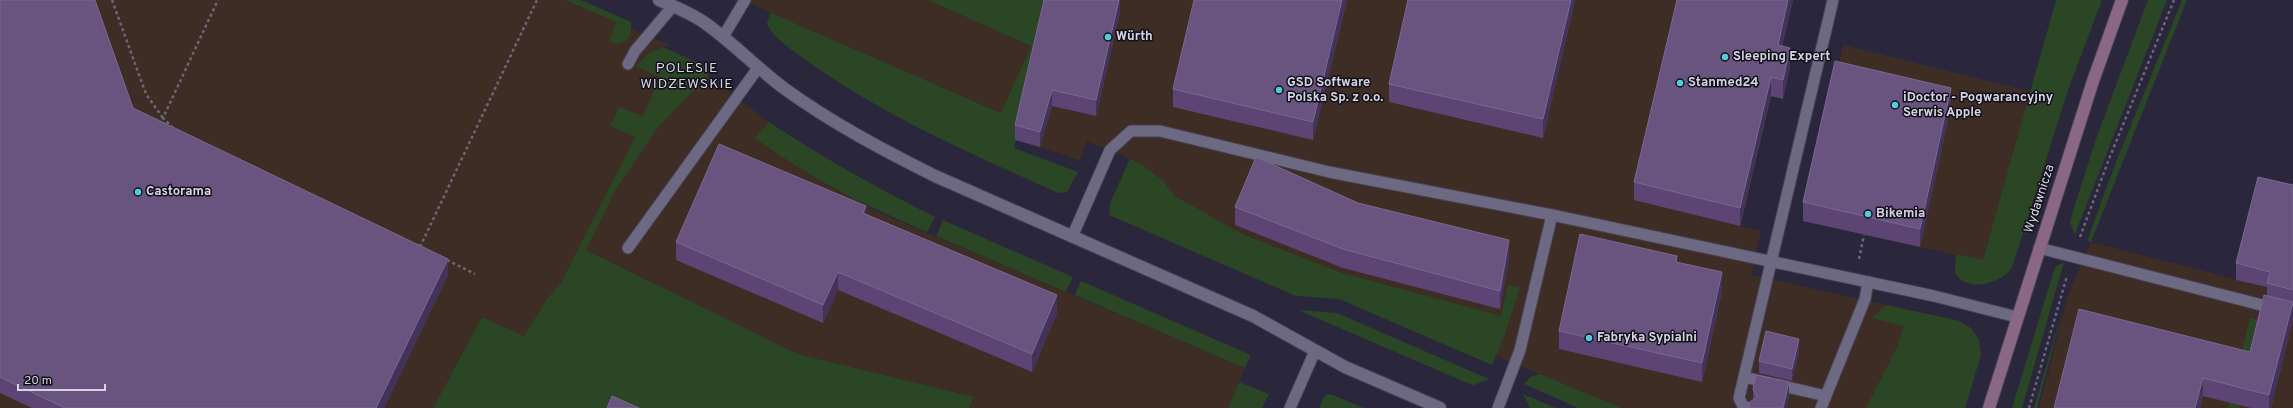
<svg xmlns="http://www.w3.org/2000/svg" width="2293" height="408" viewBox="0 0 2293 408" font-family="Overpass,sans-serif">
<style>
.commercial{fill:#3e2d24}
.green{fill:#2a4625}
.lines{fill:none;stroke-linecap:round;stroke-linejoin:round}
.lane-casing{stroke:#454254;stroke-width:13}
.street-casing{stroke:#454254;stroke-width:14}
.secondary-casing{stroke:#454254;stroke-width:14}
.path{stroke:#6a677a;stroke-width:2.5;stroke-dasharray:3 3;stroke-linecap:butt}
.lane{stroke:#6d6983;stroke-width:11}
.street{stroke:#6d6983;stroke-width:12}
.secondary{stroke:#8a6883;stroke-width:12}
.wall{fill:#5c4574}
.shaded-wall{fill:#433259}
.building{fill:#695480;stroke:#7a6890}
.poi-dot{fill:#55cadf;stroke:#12111a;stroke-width:1.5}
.labels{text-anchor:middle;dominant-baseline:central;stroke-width:3;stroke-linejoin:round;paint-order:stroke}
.poi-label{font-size:13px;font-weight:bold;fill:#d6d4e3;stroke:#12111a;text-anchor:start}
.street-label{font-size:13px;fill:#d6d4e3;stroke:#12111a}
.neighbourhood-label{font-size:14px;letter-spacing:1px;fill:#d6d4e3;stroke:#12111a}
</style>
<rect width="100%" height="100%" fill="#2a263c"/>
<g class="commercial">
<path d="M 0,0 L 580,0 L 631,22 L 632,29 L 669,45 L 663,47 L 705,66 L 708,76 L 769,122 L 756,138 L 876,211 L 1245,368 L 1228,408 L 969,408 L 974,397 L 798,354 L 586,250 L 572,293 L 524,336 L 482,317 L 433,408 L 0,408 Z"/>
<path d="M 745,0 L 928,0 L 1031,46 L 1002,113 L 779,17 Z"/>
<path d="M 1048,0 L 1793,0 L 1778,63 L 1790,66 L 1783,99 L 1771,96 L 1741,226 L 1761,231 L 1751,275 L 1960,321 L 1928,408 L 1621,408 L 1162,216 L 1140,163 L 1087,141 L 1080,160 L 1015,140 Z"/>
<path d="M 1843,45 L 2032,92 L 1983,261 L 1803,221 Z"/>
<path d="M 2091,242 L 2293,294 L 2293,408 L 2039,408 L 2068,295 Z"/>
</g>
<g class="green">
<path d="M 565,0 L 581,0 L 631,22 L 631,34 C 626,43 618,46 609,42 L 616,22 Z"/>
<path d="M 928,0 L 1047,0 L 1014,148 L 1078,172 L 1067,192 L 1058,193 C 970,153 881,115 803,58 C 792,49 770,37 767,22 L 771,13 L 1001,113 L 1031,46 Z"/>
<path d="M 2056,0 L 2102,0 L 2067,93 L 2012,268 C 2000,284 1967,293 1955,273 L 1956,254 L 1983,260 Z"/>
<path d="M 2148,0 L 2167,0 L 2075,234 L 2070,223 L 2072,214 L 2097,136 Z"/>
<path d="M 2182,0 L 2187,0 L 2091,242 L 2087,241 L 2116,162 Z"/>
<path d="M 662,47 L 705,66 L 708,76 L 659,126 L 616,189 L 586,250 L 798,354 L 974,397 L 969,408 L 433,408 L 482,317 L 524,336 L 547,299 L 562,281 L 635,137 L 610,126 L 619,107 L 643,116 L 660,77 L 636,66 L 647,55 Z"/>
<path d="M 769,122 C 822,157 877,188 935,217 L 927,232 C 867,207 808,177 755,138 Z"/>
<path d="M 1130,159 L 1140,163 L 1163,181 L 1175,196 L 1242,234 L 1342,273 L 1501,316 L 1508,285 L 1520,287 L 1503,340 L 1492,365 L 1339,299 L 1296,296 L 1109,215 L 1110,203 Z"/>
<path d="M 943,220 L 1073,277 L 1066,292 L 936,236 Z"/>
<path d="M 2064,262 L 2022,408 L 2012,408 L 2055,267 Z"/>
<path d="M 1081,281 L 1251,355 L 1245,368 L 1075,295 Z"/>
<path d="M 2066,298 L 2037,408 L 2034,408 Z"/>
<path d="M 1886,305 L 1960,321 L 1972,329 L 1979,340 L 1981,355 L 1965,408 L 1866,408 L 1896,349 L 1904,326 L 1872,318 Z"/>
<path d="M 1298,310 L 1337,313 L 1489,379 L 1474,385 L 1465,382 Z"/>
<path d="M 2250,318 L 2260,321 L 2239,408 L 2228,408 Z"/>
<path d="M 1540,374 L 1622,408 L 1578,408 L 1524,384 L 1530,377 Z"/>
<path d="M 1239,382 L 1269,394 L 1262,408 L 1228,408 Z"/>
<path d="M 1327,394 L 1333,395 L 1364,408 L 1319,408 L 1324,397 Z"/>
<path d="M 1523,394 L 1556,408 L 1530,408 Z"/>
</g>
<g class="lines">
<g class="lane-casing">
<g id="lane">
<path d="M 723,37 L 745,0"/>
<path d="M 628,64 L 635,51 L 673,6"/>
<path d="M 1072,237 L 1110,150 L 1131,131 L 1160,131 L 1329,172 L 1552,215 L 1934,296 L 2017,317"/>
<path d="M 628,248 L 758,68"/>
<path d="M 2039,248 L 2293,313"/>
<path d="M 1744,377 L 1826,396"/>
<path d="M 1290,408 L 1315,351"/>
<path d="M 1498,408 L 1520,350 L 1552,215"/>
<path d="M 1750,408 L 1743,406 L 1739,398 L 1833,0"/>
<path d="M 1821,408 L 1865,299 L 1868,282"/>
</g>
</g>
<g class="street-casing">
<path id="street" d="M 659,0 C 675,7 691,13 705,23 C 733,43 757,68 785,89 C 832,123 883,150 935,176 L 1253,316 L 1345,367 L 1440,408"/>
</g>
<g class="secondary-casing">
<path id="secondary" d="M 1989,408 L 2093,81 L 2122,0"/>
</g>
<g class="path">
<path d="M 112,0 L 146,94 L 163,118"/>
<path d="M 173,128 L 163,118 L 218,0"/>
<path d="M 2080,237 L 2109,159 L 2174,0"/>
<path d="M 420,247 L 537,0"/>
<path d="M 1859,259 L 1864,235"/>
<path d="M 447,260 L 475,274"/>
<path d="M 2029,408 L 2067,276"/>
</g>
<use href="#lane" class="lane"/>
<use href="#street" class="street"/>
<use href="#secondary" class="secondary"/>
</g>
<g class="wall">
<path d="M 0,0 L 133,108 L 448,275 L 384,408 L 32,408 L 0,393 Z"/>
<path d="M 1120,0 L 1120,12 L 1096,116 L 1052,106 L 1040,147 L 1015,140 L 1015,125 Z"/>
<path d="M 1347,0 L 1313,140 L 1173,107 L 1173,89 Z"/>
<path d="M 1408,0 L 1575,0 L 1543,138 L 1389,102 L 1389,84 Z"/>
<path d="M 1677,0 L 1793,0 L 1782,46 L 1790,66 L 1783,99 L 1771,96 L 1740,226 L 1634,200 L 1634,182 Z"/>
<path d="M 1951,107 L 1920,247 L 1803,221 L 1803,202 Z"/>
<path d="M 2293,185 L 2293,320 L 2271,408 L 2251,408 L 2203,396 L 2200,408 L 2054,408 L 2250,352 L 2267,296 L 2267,287 L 2236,280 L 2236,263 Z"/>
<path d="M 1358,203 L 1509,258 L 1500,309 L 1343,268 L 1235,225 L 1235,207 Z"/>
<path d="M 866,214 L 1057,313 L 1032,372 L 838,290 L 823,323 L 676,260 L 676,242 Z"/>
<path d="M 1677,262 L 1722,291 L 1702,382 L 1559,349 L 1559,331 Z"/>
<path d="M 1799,352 L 1792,381 L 1759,373 L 1759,361 Z"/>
<path d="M 1753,389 L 1789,395 L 1786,408 L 1749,408 L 1753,400 Z"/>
</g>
<g class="shaded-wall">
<path d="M 1119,0 L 1120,0 L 1120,12 L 1096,116 L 1096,100 Z"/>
<path d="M 1342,0 L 1347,0 L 1313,140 L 1313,122 Z"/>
<path d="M 1571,0 L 1575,0 L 1543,138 L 1543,119 Z"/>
<path d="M 1788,0 L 1793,0 L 1778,63 L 1778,45 Z"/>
<path d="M 1790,48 L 1790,66 L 1783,99 L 1783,80 Z"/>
<path d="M 1771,77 L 1771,96 L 1740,226 L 1740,208 Z"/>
<path d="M 1951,88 L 1951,107 L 1920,247 L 1920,229 Z"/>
<path d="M 1052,90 L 1052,106 L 1040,147 L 1040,132 Z"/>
<path d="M 866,206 L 866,224 L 863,213 Z"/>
<path d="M 1509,240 L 1509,258 L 1500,309 L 1500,291 Z"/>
<path d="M 448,259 L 448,275 L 384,408 L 376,408 Z"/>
<path d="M 838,272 L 838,290 L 823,323 L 823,305 Z"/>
<path d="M 1722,272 L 1722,291 L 1702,382 L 1702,363 Z"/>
<path d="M 1057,295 L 1057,313 L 1032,372 L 1032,354 Z"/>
<path d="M 2293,302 L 2293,320 L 2271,408 L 2269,408 L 2269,395 Z"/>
<path d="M 1799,339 L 1799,352 L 1792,381 L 1792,369 Z"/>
<path d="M 2203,378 L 2203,396 L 2200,408 L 2195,408 Z"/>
<path d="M 1789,382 L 1789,395 L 1786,408 L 1783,408 Z"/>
</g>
<g class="building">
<path d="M 0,0 L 95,0 L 133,108 L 448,259 L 376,408 L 65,408 L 0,377 Z"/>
<path d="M 1044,0 L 1119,0 L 1096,100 L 1052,90 L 1040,132 L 1015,125 Z"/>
<path d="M 1194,0 L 1342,0 L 1313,122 L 1173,89 Z"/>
<path d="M 1408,0 L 1571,0 L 1543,119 L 1389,84 Z"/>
<path d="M 1677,0 L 1788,0 L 1778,45 L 1790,48 L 1783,80 L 1771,77 L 1740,208 L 1634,182 Z"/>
<path d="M 1835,61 L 1951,88 L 1920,229 L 1803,202 Z"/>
<path d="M 719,144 L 866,206 L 863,213 L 1057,295 L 1032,354 L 838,272 L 823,305 L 676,242 Z"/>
<path d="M 1256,157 L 1358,203 L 1509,240 L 1500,291 L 1343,249 L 1235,207 Z"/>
<path d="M 2258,177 L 2293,185 L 2293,290 L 2267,283 L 2270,272 L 2236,263 Z"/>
<path d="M 1580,234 L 1677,256 L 1676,262 L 1722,272 L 1702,363 L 1559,331 Z"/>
<path d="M 2264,295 L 2293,302 L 2269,395 L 2203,378 L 2195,408 L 2054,408 L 2079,309 L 2250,352 Z"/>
<path d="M 1766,331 L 1799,339 L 1792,369 L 1759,361 Z"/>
<path d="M 1756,375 L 1789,382 L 1783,408 L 1749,408 L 1750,402 L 1757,397 L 1753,389 Z"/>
<path d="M 612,396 L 639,408 L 607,408 Z"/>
</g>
<g class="poi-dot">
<circle cx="1108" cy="37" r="4"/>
<circle cx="1725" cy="57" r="4"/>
<circle cx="1680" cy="83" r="4"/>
<circle cx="1279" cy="90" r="4"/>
<circle cx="1895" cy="105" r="4"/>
<circle cx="138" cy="192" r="4"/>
<circle cx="1868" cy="214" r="4"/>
<circle cx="1589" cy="338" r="4"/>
</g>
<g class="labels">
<g class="poi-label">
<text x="1116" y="37">Würth</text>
<text x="1733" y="57">Sleeping Expert</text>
<text x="1287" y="83">GSD Software<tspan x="1287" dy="15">Polska Sp. z o.o.</tspan></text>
<text x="1688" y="83">Stanmed24</text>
<text x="1903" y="98">iDoctor - Pogwarancyjny<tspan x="1903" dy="15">Serwis Apple</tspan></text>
<text x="146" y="192">Castorama</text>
<text x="1876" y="214">Bikemia</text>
<text x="1597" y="338">Fabryka Sypialni</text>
</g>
<g class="street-label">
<text transform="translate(2040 199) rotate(-72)">Wydawnicza</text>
</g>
<g class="neighbourhood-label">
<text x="687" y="68">POLESIE<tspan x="687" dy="16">WIDZEWSKIE</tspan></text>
</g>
</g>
<path d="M18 384v6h87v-6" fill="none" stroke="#d6d4e3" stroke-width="2"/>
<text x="24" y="384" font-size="12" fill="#d6d4e3" stroke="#12111a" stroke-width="3" paint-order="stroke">20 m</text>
</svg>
